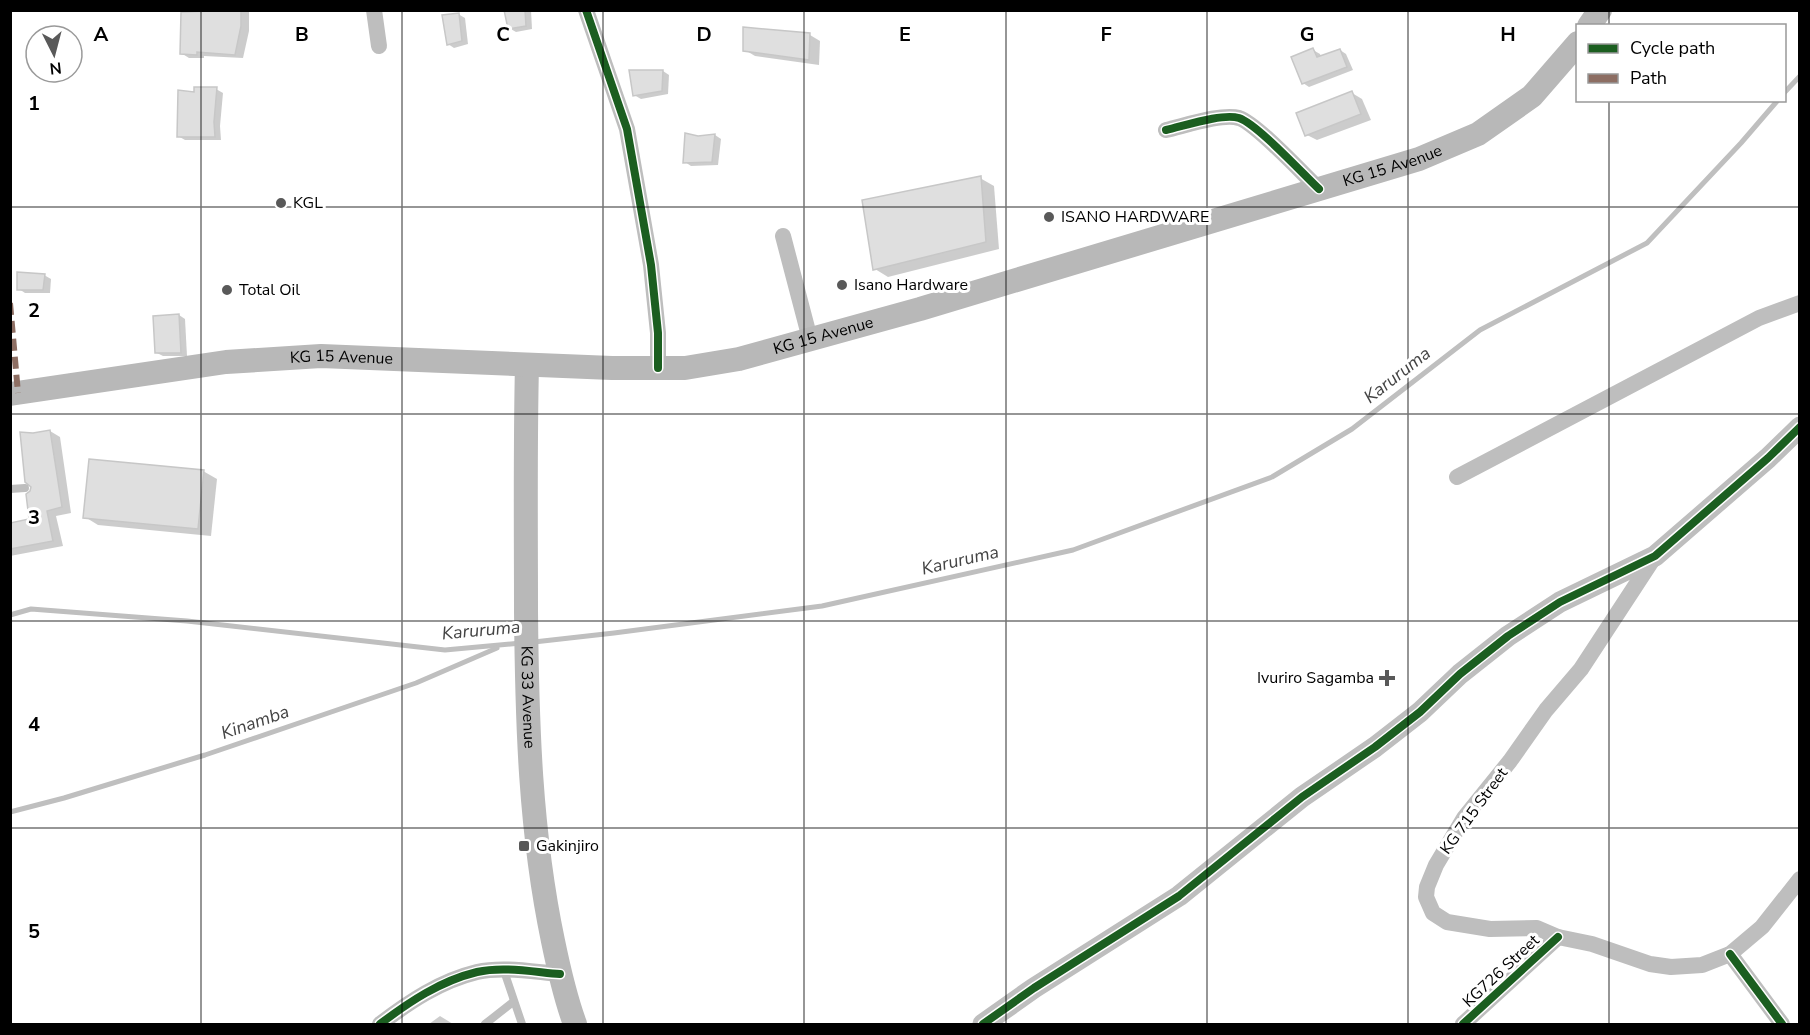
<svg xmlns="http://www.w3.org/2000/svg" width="1810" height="1035" viewBox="0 0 1810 1035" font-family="'Nunito Sans',sans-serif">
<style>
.shadow{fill:#0003}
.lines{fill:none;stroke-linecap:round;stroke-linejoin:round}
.stream{stroke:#bfbfbf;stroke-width:5}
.building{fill:#dfdfdf;stroke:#c7c7c7;stroke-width:1.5}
.service{stroke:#bebebe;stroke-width:8}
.minor{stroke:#bebebe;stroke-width:16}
.tertiary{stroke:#bebebe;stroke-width:21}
.secondary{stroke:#b8b8b8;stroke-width:24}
.quiet{stroke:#8d6e63;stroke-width:6;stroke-dasharray:12 6;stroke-linecap:butt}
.cycleway-casing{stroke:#fff;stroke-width:11}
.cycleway{stroke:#1b5e20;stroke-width:8}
.grid{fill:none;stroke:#000;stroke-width:1.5;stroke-opacity:0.55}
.poi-dot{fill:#595959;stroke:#fff;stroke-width:2}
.labels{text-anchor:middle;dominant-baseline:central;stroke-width:6;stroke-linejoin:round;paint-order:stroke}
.street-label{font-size:16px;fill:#000;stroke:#fff}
.poi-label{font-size:16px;fill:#000;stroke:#fff;text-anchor:start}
.water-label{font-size:18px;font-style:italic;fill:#444;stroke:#fff}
.grid-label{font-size:20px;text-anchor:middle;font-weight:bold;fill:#000;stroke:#fff;stroke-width:6;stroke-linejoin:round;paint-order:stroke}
</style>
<rect width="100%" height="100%" fill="#fff"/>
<g class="shadow">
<path d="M 204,10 L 249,10 L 249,31 L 243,58 L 204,56 L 204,58 L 189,58 L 181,53 Z"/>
<path d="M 506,10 L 531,10 L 532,29 L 516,32 L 509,28 Z"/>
<path d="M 458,14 L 465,18 L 468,44 L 454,48 L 448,44 Z"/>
<path d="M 810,35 L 820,41 L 819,65 L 755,56 L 745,50 Z"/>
<path d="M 1313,50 L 1320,54 L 1321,57 L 1340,50 L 1346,54 L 1353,70 L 1309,87 L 1303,83 Z"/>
<path d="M 663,71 L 669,75 L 668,94 L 641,99 L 634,95 Z"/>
<path d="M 216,89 L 223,93 L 220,126 L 221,140 L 185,140 L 178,136 L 195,94 Z"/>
<path d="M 1352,93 L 1362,99 L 1371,120 L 1317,140 L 1307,135 Z"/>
<path d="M 715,135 L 721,139 L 718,165 L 691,166 L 685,162 L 698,138 Z"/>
<path d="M 980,178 L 994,186 L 999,249 L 888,277 L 875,269 Z"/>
<path d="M 44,275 L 51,279 L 50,293 L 25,293 L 19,289 Z"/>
<path d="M 179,315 L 185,319 L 187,356 L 163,356 L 157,353 Z"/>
<path d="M 50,431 L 60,437 L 71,513 L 56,516 L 63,546 L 10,556 L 10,525 L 31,520 L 32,492 Z"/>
<path d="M 203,471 L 217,479 L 211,536 L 98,525 L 85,517 Z"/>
<path d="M 440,1016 L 453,1024 L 429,1024 Z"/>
</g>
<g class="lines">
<g class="stream">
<path d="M 1784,93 L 1800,76"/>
<path d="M 10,615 L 31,609 L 187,621 L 445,650 L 521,643"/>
<path d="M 534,642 L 614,633 L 822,606 L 1073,550 L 1272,477 L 1352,429 L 1480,330 L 1647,243 L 1741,143 L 1778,100"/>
<path d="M 10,812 L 64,798 L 205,755 L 416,683 L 497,648"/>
</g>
</g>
<g class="building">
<path d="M 241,10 L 241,26 L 235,55 L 197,52 L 197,55 L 180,54 L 181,12 Z"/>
<path d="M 504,10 L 525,10 L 526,26 L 508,29 Z"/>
<path d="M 459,13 L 462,41 L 447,45 L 442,15 Z"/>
<path d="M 743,27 L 810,33 L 809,60 L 743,51 Z"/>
<path d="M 1313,48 L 1317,57 L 1340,49 L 1347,67 L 1302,84 L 1291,57 Z"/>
<path d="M 629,70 L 663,70 L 662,91 L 633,96 Z"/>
<path d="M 194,87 L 217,87 L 214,122 L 215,137 L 177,137 L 178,90 L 194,92 Z"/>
<path d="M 1352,91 L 1361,114 L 1305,136 L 1296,113 Z"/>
<path d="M 685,133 L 698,136 L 715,134 L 712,162 L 683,163 Z"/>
<path d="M 981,176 L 986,242 L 873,270 L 862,200 Z"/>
<path d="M 17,272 L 45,274 L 43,290 L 17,290 Z"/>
<path d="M 179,314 L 181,353 L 155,353 L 153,316 Z"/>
<path d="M 50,430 L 62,507 L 47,511 L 53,541 L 10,549 L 10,523 L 29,519 L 26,494 L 30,491 L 31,487 L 25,482 L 20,432 L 33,433 Z"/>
<path d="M 89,459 L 204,470 L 198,529 L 83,518 Z"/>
</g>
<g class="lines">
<g class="service">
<path d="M 10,489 L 25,488"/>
<path d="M 504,971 L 522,1024"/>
<path d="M 485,1024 L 513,1002"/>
</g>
<g class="minor">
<path d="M 374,10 L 379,46"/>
<path d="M 586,10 L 627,129 L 651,265 L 658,333 L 658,368"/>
<path d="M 1166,130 C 1184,126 1222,113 1239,118 C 1257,124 1303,174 1319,189"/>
<path d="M 783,236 L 810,339"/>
<path d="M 1457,477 L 1759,318 L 1800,303"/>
<path d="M 1655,556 L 1581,669 L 1546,710 L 1510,761 L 1464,818 L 1436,865 L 1427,887 L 1426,897 L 1433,913 L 1447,922 L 1490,929 L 1537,928 L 1558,937 L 1592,944 L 1650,964 L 1671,967 L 1702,965 L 1730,954 L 1762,927 L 1800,879"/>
<path d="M 1730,954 L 1782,1024"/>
<path d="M 380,1024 C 409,1002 440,981 477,972 C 503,966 534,972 560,974"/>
<path d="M 1463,1024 L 1558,937"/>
</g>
<path class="tertiary" d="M 983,1024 L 1034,988 L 1179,896 L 1302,797 L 1375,747 L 1420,712 L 1460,674 L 1508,636 L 1560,602 L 1655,556 L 1768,458 L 1800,427"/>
<g class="secondary">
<path d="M 1589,26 L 1600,10"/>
<path id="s1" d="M 527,365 C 525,447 526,529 526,611 C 527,723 530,831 553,941 C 559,970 565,997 575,1024"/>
<path id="s2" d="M 10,394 L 226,362 L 321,356 L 612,368 L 685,368 L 739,359 L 920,309 L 1419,159 L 1478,134 L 1532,96 L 1578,43"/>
</g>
<path class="quiet" d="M 10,303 L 18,393"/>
<g class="cycleway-casing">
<g id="cycleway">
<path d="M 586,10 L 627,129 L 651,265 L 658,333 L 658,368"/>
<path d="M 1166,130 C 1184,126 1222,113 1239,118 C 1257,124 1303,174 1319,189"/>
<path d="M 1730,954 L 1782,1024"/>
<path d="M 380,1024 C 409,1002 440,981 477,972 C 503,966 534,972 560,974"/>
<path d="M 983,1024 L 1034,988 L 1179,896 L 1302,797 L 1375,747 L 1420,712 L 1460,674 L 1508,636 L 1560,602 L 1655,556 L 1768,458 L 1800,427"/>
<path d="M 1463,1024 L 1558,937"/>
</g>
</g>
<use href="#cycleway" class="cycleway"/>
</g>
<path class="grid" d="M 201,10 L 201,1024M 402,10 L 402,1024M 603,10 L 603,1024M 804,10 L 804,1024M 1006,10 L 1006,1024M 1207,10 L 1207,1024M 1408,10 L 1408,1024M 1609,10 L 1609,26M 1609,100 L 1609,1024M 10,207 L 1800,207M 10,414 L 1800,414M 10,621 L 1800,621M 10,828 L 1800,828"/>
<g class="poi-dot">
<circle cx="281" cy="203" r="6"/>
<circle cx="1049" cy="217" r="6"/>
<circle cx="842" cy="285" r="6"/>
<circle cx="227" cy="290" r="6"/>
<path d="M1384 669h6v6h6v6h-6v6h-6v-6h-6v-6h6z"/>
<rect x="518" y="840" width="12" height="12" rx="3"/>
</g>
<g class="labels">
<g class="street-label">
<text stroke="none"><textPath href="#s2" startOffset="1414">KG 15 Avenue</textPath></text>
<text stroke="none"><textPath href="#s2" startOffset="820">KG 15 Avenue</textPath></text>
<text stroke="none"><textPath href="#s2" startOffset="334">KG 15 Avenue</textPath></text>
<text stroke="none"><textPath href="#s1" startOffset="332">KG 33 Avenue</textPath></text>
<text transform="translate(1474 811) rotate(-54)">KG 715 Street</text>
<text transform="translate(1501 971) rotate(-43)">KG726 Street</text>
</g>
<g class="poi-label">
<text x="293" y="203">KGL</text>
<text x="1061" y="217">ISANO HARDWARE</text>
<text x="854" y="285">Isano Hardware</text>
<text x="239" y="290">Total Oil</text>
<text x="1374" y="678" text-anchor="end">Ivuriro Sagamba</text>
<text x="536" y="846">Gakinjiro</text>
</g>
<g class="water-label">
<text transform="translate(1397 375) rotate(-38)">Karuruma</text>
<text transform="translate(960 560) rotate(-13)">Karuruma</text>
<text transform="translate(481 630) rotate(-5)">Karuruma</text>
<text transform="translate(255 722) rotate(-19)">Kinamba</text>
</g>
</g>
<g class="grid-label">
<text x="101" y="41">A</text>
<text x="302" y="41">B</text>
<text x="503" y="41">C</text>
<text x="704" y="41">D</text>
<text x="905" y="41">E</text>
<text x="1106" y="41">F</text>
<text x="1307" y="41">G</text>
<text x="1508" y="41">H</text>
<text x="34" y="110">1</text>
<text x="34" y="317">2</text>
<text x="34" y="524">3</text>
<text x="34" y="731">4</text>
<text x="34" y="938">5</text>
</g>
<rect width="1810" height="1035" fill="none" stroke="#000000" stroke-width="24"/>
<rect x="1576" y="24" width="210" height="78" fill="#ffffff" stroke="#999999" stroke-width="1.5"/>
<rect x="1588" y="44" width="30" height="9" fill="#1b5e20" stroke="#999999" stroke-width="1.5"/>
<text x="1630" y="54" font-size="18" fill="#000000">Cycle path</text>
<rect x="1588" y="74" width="30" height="9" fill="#8d6e63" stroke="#999999" stroke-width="1.5"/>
<text x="1630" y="84" font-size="18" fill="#000000">Path</text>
<g transform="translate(54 54) rotate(174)"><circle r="28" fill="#ffffff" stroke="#999999" stroke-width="1.5"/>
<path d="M0-4.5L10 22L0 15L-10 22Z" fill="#595959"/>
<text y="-9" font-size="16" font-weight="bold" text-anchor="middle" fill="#000000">N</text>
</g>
</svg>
